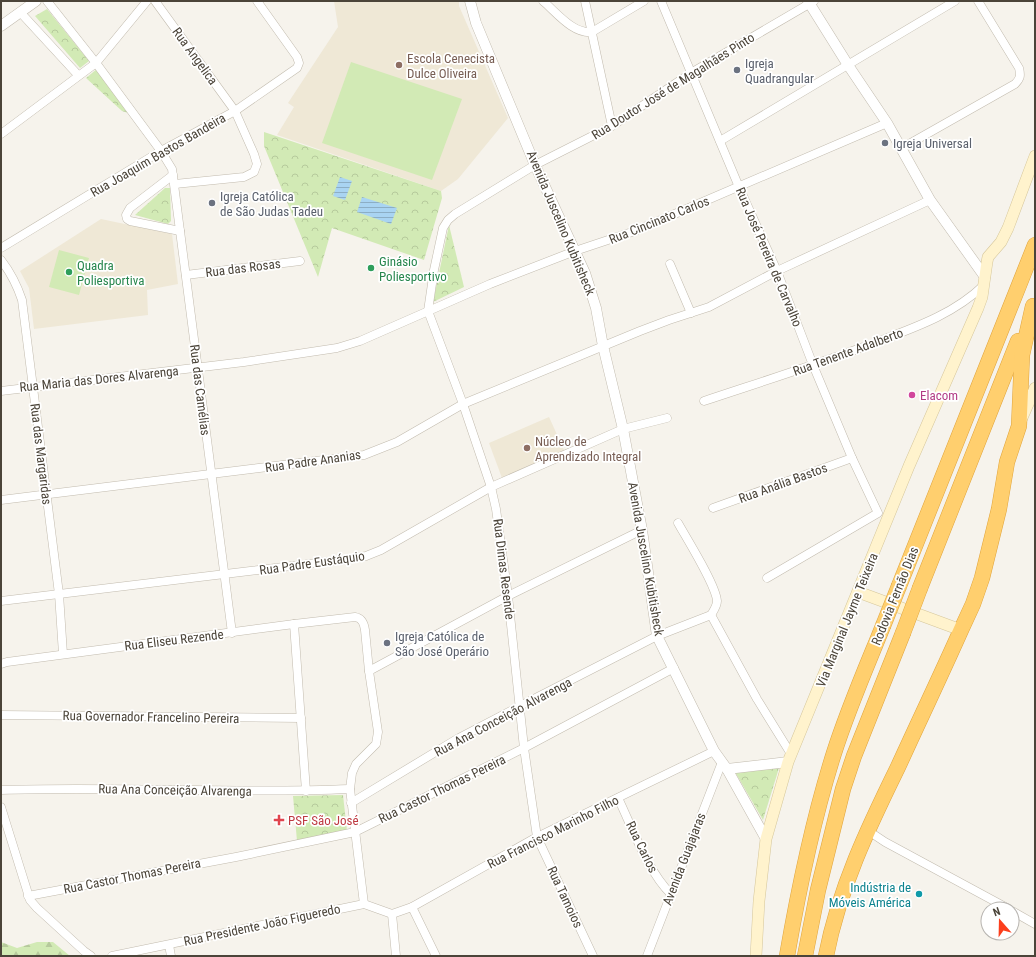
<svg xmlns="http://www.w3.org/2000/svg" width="1036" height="957" viewBox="0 0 1036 957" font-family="'Roboto Condensed',sans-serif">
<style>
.education{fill:#efe8d6}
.forest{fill:url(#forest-firs)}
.park{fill:url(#park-crowns)}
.pitch{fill:#d2eab5}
.water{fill:url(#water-rules)}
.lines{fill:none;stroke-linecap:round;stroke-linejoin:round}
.minor-casing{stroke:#c2bbae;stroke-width:9}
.tertiary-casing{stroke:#c2bbae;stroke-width:11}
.secondary-casing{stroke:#d6c79b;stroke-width:12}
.motorway-casing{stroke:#e0a43c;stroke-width:16}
.minor{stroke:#fff;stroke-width:8}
.tertiary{stroke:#fff;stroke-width:10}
.secondary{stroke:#fff3cd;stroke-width:11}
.motorway{stroke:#ffcf6e;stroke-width:15}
.motorway-bridge-casing{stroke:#e0a43c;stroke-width:16;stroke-linecap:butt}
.motorway-bridge{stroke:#ffcf6e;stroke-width:15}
.education-dot{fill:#8d6e63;stroke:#fff;stroke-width:1.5}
.worship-dot{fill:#6b7280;stroke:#fff;stroke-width:1.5}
.leisure-dot{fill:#2e9e5b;stroke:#fff;stroke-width:1.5}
.hotel-dot{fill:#d1479c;stroke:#fff;stroke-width:1.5}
.health-dot{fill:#e0444e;stroke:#fff;stroke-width:1.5}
.culture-dot{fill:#0f9aa8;stroke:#fff;stroke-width:1.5}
.labels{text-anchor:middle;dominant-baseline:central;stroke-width:3.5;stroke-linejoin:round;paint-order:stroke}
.street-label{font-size:13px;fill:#4b4439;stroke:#fff}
.education-label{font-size:13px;fill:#785e54;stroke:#fff;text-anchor:start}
.worship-label{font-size:13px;fill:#5b616d;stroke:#fff;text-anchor:start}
.leisure-label{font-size:13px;fill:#27864d;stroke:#fff;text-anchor:start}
.hotel-label{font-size:13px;fill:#b23c85;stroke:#fff;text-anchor:start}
.health-label{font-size:13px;fill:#be3a42;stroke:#fff;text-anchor:start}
.culture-label{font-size:13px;fill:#0d838f;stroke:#fff;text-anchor:end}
</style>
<defs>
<pattern id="forest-firs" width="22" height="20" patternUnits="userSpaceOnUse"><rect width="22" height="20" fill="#d2eab5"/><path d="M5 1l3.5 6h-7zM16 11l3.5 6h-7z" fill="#b6ca9c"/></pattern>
<pattern id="park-crowns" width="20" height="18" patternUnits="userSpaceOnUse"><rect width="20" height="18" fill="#d2eab5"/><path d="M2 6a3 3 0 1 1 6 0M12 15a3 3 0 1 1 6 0" fill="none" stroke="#b6ca9c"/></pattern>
<pattern id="water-rules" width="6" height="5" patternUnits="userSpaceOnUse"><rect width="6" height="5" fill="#a9d4f2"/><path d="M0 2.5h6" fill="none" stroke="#8caec5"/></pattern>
</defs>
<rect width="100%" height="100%" fill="#f6f3ec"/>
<g class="education">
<path d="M 334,1 L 459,1 L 459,6 L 508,118 L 458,179 L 441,191 L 277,135 L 294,107 L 288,103 L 338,27 Z"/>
<path d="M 101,219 L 172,234 L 178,284 L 147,290 L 148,315 L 34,329 L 29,288 L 20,271 Z"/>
<path d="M 549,417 L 565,452 L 502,478 L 489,443 Z"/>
</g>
<path class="forest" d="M 1,942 L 17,948 L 37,942 L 53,942 L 70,956 L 1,956 Z"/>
<g class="park">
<path d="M 47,9 L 89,61 L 80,68 L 35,16 Z"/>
<path d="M 97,69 L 128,113 L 122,111 L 86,78 Z"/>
<path d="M 264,132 L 441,191 L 442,198 L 424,260 L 332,228 L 318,277 L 264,146 Z"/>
<path d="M 165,188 L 170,188 L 171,221 L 168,224 L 135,215 Z"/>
<path d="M 449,225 L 464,287 L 433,302 Z"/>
<path d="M 779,768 L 763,820 L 735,772 Z"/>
<path d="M 343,795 L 347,831 L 297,841 L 293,796 Z"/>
</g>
<g class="pitch">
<path d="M 351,62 L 462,99 L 432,180 L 322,143 Z"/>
<path d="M 59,250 L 89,258 L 79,295 L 49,287 Z"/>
</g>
<g class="water">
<path d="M 340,177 L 352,181 L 345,200 L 333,196 Z"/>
<path d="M 362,197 L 397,208 L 391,224 L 357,212 Z"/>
</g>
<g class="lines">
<g class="minor-casing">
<g id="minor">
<path d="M 47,1 L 96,63 L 161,151 L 172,169 L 232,633"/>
<path d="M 155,1 L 235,111 L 254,154 L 257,164 L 254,172 L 244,177 L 175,184"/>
<path d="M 543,1 C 557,13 573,34 592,32 L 644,1"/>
<path d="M 585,1 L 612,126"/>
<path d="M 661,1 L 739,187 L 777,271 L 813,365 L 852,458 L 878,513 L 767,578"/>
<path d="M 20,12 L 78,75"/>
<path d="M 1,134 L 96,63 L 147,1"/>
<path d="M 720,141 L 955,1"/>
<path d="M 902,148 L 1015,84 C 1020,79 1021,76 1019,68 L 978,1"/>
<path d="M 173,175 L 130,208 L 126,215 L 127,219 L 130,221 L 180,231"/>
<path d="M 1,248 L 161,151 L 235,111 L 297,68 L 299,63 L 297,57 L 257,1"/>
<path d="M 1,260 C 11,273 17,285 22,300 L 59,594 L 63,654"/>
<path d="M 670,264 L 691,313"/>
<path d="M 186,275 L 300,261"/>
<path d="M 1,391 L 244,362 L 337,348 L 360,341 L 490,284 L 575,251 L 635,231 L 887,123"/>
<path d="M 704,401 C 758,383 812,366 866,346 C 907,330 951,317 984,285"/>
<path d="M 1,500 L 364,455 L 397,442 L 463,404 L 640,331 L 669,320 L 709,307 L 777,271 L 930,200"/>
<path d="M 713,508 L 852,458"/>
<path d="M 1,601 L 350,559 L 366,556 L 381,550 L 491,487 L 623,429 L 667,418"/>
<path d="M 711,615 L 757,699 L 791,754"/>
<path d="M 294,624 L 306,791"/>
<path d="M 1,664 L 7,662 L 294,624 L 355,617 C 362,618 364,623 365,630 L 369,671 L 378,732 L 376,744 L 356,764 L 352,773 L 350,789 L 364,904"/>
<path d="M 369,671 L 508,596 L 642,530"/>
<path d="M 1,715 L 301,718"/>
<path d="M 1,790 C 117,786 234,794 350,789"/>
<path d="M 618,798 C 632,827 648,872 671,894"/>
<path d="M 351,803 L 457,739 L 520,706 L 657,636 L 711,615 C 714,610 717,606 717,601 C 716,585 687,539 678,523"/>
<path d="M 1,807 L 30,900 L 37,908 L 84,951 L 91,956"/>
<path d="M 867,830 L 885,842 L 1009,909"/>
<path d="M 28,896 L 236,857 L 355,832 L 524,748 L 674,668"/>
<path d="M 364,904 L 392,914"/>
<path d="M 412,907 L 436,956"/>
<path d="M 1012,911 L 1035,924"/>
<path d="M 392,914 L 412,907 L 537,837 L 714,751"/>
<path d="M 392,914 L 396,956"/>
<path d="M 169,945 L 171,956"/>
<path d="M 112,956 L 364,904"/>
<path d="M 593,956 L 537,837 L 524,748 L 508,596 L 496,509 L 491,487 L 463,404 L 428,311 L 434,270 L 443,228 L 448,220 L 455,214 L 535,165 L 612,126 L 691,73 L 814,1"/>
<path d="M 647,956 L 722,762"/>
</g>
</g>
<g class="tertiary-casing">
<g id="tertiary">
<path d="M 470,1 L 476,23 L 508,100 L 535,165 L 585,273 L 596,308 L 603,346 L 623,429 L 642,530 L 657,636 L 714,751 L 727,769 L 766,839"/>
<path d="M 808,1 L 848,65 L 887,123 L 930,200 L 985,277"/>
<path d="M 1,26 L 36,1"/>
<path d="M 727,769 L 788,762"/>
</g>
</g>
<g class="secondary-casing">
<g id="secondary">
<path d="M 1021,420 L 1035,388"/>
<path d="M 858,592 L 961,630"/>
<path d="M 756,956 L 759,901 L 766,839 L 788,762 L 909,466 L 978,308 L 982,297 L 987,262 L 988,257 L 1001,242 L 1008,228 L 1035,156"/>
</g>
</g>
<g class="motorway-casing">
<g id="motorway">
<path d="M 899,586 L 1035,245"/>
<path d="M 920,588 L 1018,341"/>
<path d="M 787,956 C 799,887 813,819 834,753 C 848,709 866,668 883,626"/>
<path d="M 805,956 L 818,890 L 843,789 L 854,756 L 903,633"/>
<path d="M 826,956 C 839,889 868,828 898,767 C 919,721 941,675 961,630 L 973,604 L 982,578 L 999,509 L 1007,462 L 1019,426 L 1022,355 L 1033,306"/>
</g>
</g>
<use href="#minor" class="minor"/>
<use href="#tertiary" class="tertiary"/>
<use href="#secondary" class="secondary"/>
<use href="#motorway" class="motorway"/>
<g class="motorway-bridge-casing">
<g id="motorway-bridge">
<path d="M 883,626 L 899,586"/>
<path d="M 903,633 L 920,588"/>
</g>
</g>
<use href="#motorway-bridge" class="motorway-bridge"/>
</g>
<g class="education-dot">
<circle cx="399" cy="65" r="4"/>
<circle cx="527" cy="448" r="4"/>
</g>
<g class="worship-dot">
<circle cx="737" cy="70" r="4"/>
<circle cx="885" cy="143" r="4"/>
<circle cx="212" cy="203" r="4"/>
<circle cx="387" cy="643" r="4"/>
</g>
<g class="leisure-dot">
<circle cx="371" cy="268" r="4"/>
<circle cx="69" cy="272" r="4"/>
</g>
<circle class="hotel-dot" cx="912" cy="395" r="4"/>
<path class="health-dot" d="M277 814h4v4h4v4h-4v4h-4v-4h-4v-4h4z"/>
<circle class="culture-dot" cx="919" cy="894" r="4"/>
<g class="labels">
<g class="street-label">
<text transform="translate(195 56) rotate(54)">Rua Angelica</text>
<text transform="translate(673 86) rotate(-32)">Rua Doutor José de Magalhães Pinto</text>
<text transform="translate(158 155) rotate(-30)">Rua Joaquim Bastos Bandeira</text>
<text transform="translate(659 220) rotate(-22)">Rua Cincinato Carlos</text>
<text transform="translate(561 223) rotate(67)">Avenida Juscelino Kubitisheck</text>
<text transform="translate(769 257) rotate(67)">Rua José Pereira de Carvalho</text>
<text transform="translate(243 268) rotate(-7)">Rua das Rosas</text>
<text transform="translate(848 352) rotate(-20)">Rua Tenente Adalberto</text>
<text transform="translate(99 379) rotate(-6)">Rua Maria das Dores Alvarenga</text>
<text transform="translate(200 390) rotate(83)">Rua das Camélias</text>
<text transform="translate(41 454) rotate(83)">Rua das Margaridas</text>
<text transform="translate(313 461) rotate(-8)">Rua Padre Ananias</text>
<text transform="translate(783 483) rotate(-20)">Rua Anália Bastos</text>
<text transform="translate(646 559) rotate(80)">Avenida Juscelino Kubitisheck</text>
<text transform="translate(312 563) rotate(-8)">Rua Padre Eustáquio</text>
<text transform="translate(504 569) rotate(83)">Rua Dimas Resende</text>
<text transform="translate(895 596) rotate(-68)">Rodovia Fernão Dias</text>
<text transform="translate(847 620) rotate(-68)">Via Marginal Jayme Teixeira</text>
<text transform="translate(174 640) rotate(-7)">Rua Eliseu Rezende</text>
<text transform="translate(151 717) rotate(1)">Rua Governador Francelino Pereira</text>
<text transform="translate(503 717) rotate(-28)">Rua Ana Conceição Alvarenga</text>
<text transform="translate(442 789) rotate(-26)">Rua Castor Thomas Pereira</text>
<text transform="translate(175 790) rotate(1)">Rua Ana Conceição Alvarenga</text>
<text transform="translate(553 832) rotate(-27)">Rua Francisco Marinho Filho</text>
<text transform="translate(642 847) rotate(64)">Rua Carlos</text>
<text transform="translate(684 859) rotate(-69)">Avenida Guajajaras</text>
<text transform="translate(132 876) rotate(-11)">Rua Castor Thomas Pereira</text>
<text transform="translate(565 897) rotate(65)">Rua Tamoios</text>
<text transform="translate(262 925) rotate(-12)">Rua Presidente João Figueredo</text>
</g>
<g class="education-label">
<text x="407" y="58">Escola Cenecista<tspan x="407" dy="15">Dulce Oliveira</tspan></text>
<text x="535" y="441">Núcleo de<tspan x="535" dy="15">Aprendizado Integral</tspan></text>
</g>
<g class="worship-label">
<text x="745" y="63">Igreja<tspan x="745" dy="15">Quadrangular</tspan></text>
<text x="893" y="143">Igreja Universal</text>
<text x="220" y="196">Igreja Católica<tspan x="220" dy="15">de São Judas Tadeu</tspan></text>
<text x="395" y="636">Igreja Católica de<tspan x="395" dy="15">São José Operário</tspan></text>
</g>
<g class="leisure-label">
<text x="379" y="261">Ginásio<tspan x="379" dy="15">Poliesportivo</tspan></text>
<text x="77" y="265">Quadra<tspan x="77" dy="15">Poliesportiva</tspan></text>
</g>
<g class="hotel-label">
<text x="920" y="395">Elacom</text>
</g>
<g class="health-label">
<text x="288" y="820">PSF São José</text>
</g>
<g class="culture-label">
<text x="911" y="887">Indústria de<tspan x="911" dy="15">Móveis América</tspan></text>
</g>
</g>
<rect width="1036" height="957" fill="none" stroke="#4b4439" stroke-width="4"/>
<g transform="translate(1000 921) rotate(340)"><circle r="19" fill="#ffffff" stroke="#b7b4b0"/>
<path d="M0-3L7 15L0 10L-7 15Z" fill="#fc3f1d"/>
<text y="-6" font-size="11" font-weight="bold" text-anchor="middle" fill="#4b4439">N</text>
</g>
</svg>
